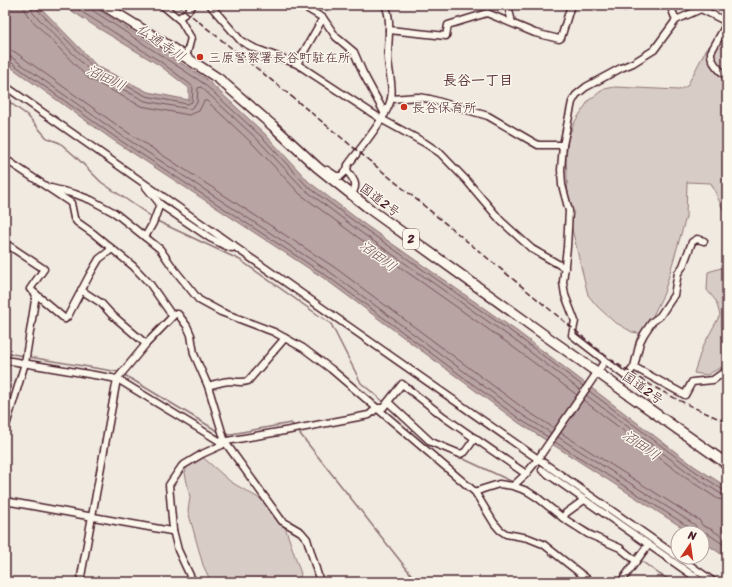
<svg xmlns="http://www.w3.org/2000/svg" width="732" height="587" viewBox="0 0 732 587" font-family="Sriracha,'Klee One',sans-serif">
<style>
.green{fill:#d8ccc6;stroke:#917678}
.water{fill:#b8a4a2;stroke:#8c6f72}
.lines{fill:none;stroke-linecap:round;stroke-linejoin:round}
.shore{stroke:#76545b;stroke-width:1}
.stream{stroke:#8c6f72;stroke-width:1.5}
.minor-casing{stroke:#4a1f2b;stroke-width:9}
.highway-casing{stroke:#4a1f2b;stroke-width:12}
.minor{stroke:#fbf7ec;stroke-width:6}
.highway{stroke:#fbf7ec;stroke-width:9}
.rail{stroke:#4a1f2b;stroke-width:1.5;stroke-dasharray:6 3;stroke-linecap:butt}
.poi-dot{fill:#c8321e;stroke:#fbf7ec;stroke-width:1.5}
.labels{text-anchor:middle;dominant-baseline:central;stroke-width:3;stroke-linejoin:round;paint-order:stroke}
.shield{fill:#fbf7ec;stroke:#7f6065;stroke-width:1}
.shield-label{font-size:12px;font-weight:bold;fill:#4a1f2b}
.poi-label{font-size:13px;fill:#4a1f2b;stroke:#fbf7ec;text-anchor:start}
.street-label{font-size:13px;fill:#4a1f2b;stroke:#fbf7ec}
.water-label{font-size:14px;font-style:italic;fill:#704e55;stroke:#fbf7ec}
.neighbourhood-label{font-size:14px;font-weight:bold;fill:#4a1f2b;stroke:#fbf7ec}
</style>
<rect width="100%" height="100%" fill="#f0eae0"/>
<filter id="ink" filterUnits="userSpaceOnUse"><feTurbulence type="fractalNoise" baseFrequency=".025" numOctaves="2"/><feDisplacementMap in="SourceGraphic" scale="8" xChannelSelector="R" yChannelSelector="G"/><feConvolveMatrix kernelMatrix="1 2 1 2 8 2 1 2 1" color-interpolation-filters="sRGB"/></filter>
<g filter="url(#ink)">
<g class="green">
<path d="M 727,33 L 727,218 L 711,183 L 687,182 L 686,217 L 664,293 L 644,334 L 632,332 L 613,321 L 597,306 L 588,295 L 569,217 L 566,156 L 568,139 L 574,123 L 589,100 L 604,89 L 615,87 L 679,90 L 687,86 L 707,48 Z"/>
<path d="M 721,268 L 727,273 L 727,364 L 707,375 L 694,373 L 702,348 L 720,315 L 716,301 L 707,290 L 708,272 Z"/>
<path d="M 198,453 L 231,482 L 267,503 L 285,527 L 301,574 L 298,582 L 211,582 L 203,565 L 188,511 L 190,497 L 185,473 L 189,460 Z"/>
</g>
<path class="water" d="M 5,5 L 38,5 L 97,66 L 148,92 L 189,100 L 189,88 L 159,65 L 93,25 L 63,5 L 91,5 L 206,79 L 265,134 L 309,182 L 364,224 L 518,332 L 694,466 L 727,487 L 727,558 L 702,541 L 702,533 L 691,533 L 519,423 L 325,279 L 113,140 L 5,63 Z"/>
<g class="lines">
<g class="shore">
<path d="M 25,5 L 25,11 L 28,16 L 88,78 L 141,106 L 189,115 L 199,111 L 204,101 L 207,101 L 254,145 L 300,194 L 356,236 L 509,344 L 577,395"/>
<path d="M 31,5 L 33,13 L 92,73 L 145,101 L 190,109 L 197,103 L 198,88 L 201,87 L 258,140 L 304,189 L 359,231 L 513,339 L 580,390"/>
<path d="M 36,5 L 37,9 L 95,69 L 146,96 L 187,104 L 192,102 L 193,88 L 191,85 L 161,62 L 71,5"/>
<path d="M 90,5 L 92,10 L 203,83 L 262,137 L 307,186 L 362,227 L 516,335 L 583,386"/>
<path d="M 5,49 L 15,52 L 121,128 L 334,267 L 527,411 L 554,428"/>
<path d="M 5,55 L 11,57 L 118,133 L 330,272 L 524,416 L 551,433"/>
<path d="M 5,60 L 9,61 L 115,137 L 327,276 L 521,420 L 548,437"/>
<path d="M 589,391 L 692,469 L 723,490 L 727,490"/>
<path d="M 586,395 L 689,473 L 721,494 L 727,495"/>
<path d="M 583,400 L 686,478 L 718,499 L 727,501"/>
<path d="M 561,433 L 692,516 L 699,520 L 703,526 L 711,529 L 727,540"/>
<path d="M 558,437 L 689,521 L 695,525 L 699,533 L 707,533 L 727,547"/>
<path d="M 555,442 L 686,525 L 692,529 L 693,533"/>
</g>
<g class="stream">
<path d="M 5,99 L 27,115 L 47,138 L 60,143 L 75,156 L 101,182 L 152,217"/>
<path d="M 157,221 L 240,260 L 331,324 L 361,383 L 385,403"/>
<path d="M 5,353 L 25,356"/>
<path d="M 29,357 L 119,372"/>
<path d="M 123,374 L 219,432"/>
<path d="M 297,430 L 417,582"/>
<path d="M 226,435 L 291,423 L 295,427"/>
<path d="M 455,455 L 513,482"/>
<path d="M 571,520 L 608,540"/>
<path d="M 640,560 L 659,574 L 674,582"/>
</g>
<g class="minor-casing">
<g id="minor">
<path d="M 162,5 L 181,21 L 191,38 L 186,57"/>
<path d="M 210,5 L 241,41 L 254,48 L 297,64 L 381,119 L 425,143 L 440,153 L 467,181 L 501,221 L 532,249 L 565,268"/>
<path d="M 301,5 L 323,18 L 336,37 L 354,52 L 363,73 L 385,114"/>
<path d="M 508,5 L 512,23"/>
<path d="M 610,5 L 625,7 L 625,5"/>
<path d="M 670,5 L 676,20"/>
<path d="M 180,17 L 187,12 L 193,5"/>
<path d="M 389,30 L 446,36 L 448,25 L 487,13 L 535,33 L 559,39 L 561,38 L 571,5"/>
<path d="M 297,64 L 323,18"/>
<path d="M 5,86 L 678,557"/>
<path d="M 391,99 L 418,97 L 430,99 L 488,116 L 538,145 L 563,145"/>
<path d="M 5,159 L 71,203 L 74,218 L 77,222 L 94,234 L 133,266 L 150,284 L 171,314 L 178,314 L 187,326 L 191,335 L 194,354 L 208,386 L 225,442 L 282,521 L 301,532 L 307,539 L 320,582"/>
<path d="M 327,170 L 336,176 L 341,176 L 347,170"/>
<path d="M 146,187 L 160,204 L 210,238 L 226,246 L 232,248 L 234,245"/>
<path d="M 50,188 L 51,188 L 75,194 L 91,200 L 115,213 L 160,249 L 174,269 L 199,300 L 221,312 L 274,332 L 303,348 L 331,369 L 475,492 L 494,523 L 500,530 L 506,534 L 528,538 L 543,544 L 591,582"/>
<path d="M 352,194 C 359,183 353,180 347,170 L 348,165 C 359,150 387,117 391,99 C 394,84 387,68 388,53 C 388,39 392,19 385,5"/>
<path d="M 145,237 L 153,223 L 160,204"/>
<path d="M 704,241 L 697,239 L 692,242 L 683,266 L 678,273 L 674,295 L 660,316 L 652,322 L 644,334 L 640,342 L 634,367 L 627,376 L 625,376 L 572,335 L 575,321 L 565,295 L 563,282 L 567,247 L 569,211 L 562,185 L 561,170 L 563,145 L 572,102 L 576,95 L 586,87 L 621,68 L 633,63 L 654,50 L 676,20 L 701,9 L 725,21 L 727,23 L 711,52 C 710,62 720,71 727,77"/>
<path d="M 5,243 L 44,269 L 30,289 L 65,319 L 68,316 L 89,276 L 99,259 L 112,249"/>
<path d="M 81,290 L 101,303 L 111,314 L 146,344"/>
<path d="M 5,360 L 112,378 L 119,380 L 221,442 L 290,430 L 369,415 L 377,408 L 383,408 L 402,384 L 444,417 L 526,474"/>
<path d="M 634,367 L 685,395 L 692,382 L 713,380 L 727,370"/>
<path d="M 208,386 C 216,384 223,381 231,381 C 238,382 242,383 248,381 L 285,338"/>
<path d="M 388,402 L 431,442 L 460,454 L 465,452 L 475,438"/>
<path d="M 5,429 L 25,363 L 36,294"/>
<path d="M 542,470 L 702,582"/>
<path d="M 513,486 L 526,474 L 538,459 L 605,361"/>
<path d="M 475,492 L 483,489 L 499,484 L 513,486 L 527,491 L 538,498 L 563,518 L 588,534 L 620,548 L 636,561"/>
<path d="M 5,501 L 171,531 L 173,530"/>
<path d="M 563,518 L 566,513 L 584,500"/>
<path d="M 678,557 L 714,582"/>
<path d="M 80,582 L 117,379 L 146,344 L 174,315"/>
<path d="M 193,582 L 178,550 L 173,530 L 169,485 L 182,466 L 202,454 L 222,445 L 225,442"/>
<path d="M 621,582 L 648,545"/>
</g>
</g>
<g class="highway-casing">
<path id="highway" d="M 103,5 L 158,39 L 219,79 L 273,126 L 317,167 L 371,210 L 543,334 L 727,464"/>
</g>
<use href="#minor" class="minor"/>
<use href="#highway" class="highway"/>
<path class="rail" d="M 178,5 L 280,87 L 605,355 C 643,383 683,404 727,422"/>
</g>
</g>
<g class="poi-dot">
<circle cx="200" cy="57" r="4"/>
<circle cx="404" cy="107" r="4"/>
</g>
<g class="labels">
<rect class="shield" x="403" y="229" width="16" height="20" rx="3"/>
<g class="shield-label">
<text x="411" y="239">2</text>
</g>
<g class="poi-label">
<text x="208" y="57">三原警察署長谷町駐在所</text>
<text x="412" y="107">長谷保育所</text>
</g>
<g class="street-label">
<text transform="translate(380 200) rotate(37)">国道2号</text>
<text transform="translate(643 388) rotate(35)">国道2号</text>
</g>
<g class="water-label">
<text transform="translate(161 43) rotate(34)">仏通寺川</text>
<text transform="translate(106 78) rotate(26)">沼田川</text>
<text transform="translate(378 256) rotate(37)">沼田川</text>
<text transform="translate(641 445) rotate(35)">沼田川</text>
</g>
<g class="neighbourhood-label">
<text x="478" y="80">長谷一丁目</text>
</g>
</g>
<rect width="732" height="587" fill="none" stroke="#fbf7ec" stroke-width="20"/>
<rect x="10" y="10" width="712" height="567" fill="none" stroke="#4a1f2b" stroke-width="1.5" filter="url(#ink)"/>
<g transform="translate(690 545) rotate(13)"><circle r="19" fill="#fbf7ec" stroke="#b4a19f"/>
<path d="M0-3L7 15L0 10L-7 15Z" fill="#c8321e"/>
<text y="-6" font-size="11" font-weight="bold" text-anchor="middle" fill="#4a1f2b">N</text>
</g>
</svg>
